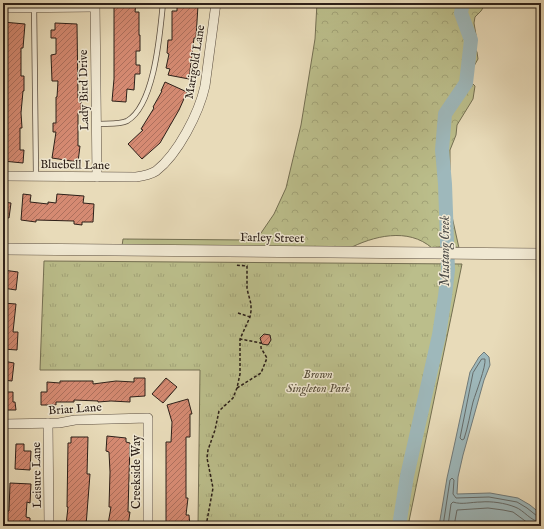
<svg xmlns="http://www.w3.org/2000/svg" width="544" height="529" viewBox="0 0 544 529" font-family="'IM FELL English',serif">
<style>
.grass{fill:url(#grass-tufts);stroke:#746f52}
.forest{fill:url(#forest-crowns);stroke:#746f52}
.water{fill:#9eb8bb;stroke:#717b7a}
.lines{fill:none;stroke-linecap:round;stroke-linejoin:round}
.shore{stroke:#666c6a;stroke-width:1}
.river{stroke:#9eb8bb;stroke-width:14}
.building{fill:url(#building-hatch);stroke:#2d2019}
.service-casing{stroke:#5c4f41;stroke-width:6}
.minor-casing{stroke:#5c4f41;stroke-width:10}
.tertiary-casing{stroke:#5c4f41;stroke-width:12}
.path{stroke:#2d2019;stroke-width:1.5;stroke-dasharray:3 2;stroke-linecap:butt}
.service{stroke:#f0e8d2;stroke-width:4.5}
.minor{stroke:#f0e8d2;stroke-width:9}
.tertiary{stroke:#f0e8d2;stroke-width:11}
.labels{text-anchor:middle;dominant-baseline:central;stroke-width:3;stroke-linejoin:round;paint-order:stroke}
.street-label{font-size:12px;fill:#2d2019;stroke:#f0e8d2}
.park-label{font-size:12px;font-style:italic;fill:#584f3b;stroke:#f0e8d2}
.water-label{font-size:13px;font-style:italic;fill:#4f4e4a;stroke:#f0e8d2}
</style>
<defs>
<pattern id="grass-tufts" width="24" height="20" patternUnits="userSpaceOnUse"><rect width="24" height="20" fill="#bbbe8b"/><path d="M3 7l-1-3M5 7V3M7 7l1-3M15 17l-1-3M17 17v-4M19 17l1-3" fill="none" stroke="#a1a377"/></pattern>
<pattern id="forest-crowns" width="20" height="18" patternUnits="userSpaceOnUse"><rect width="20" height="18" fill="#bbbe8b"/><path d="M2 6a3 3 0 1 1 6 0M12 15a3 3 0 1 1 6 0" fill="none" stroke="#a1a377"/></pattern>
<pattern id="building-hatch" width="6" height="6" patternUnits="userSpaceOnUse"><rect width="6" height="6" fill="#d58a72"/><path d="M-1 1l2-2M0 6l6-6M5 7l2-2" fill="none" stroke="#ad705d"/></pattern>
</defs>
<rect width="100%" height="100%" fill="#e8dbb9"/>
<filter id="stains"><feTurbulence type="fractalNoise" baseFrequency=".005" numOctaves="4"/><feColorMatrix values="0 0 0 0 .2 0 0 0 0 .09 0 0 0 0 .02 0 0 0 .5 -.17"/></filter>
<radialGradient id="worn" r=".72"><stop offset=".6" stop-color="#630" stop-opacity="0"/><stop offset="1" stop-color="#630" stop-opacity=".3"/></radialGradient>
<path class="grass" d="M 44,261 L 462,264 L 408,526 L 198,526 L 200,370 L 40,370 Z"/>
<path class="forest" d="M 317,3 L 486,3 L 481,11 L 475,17 L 474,23 L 476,35 L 473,46 L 477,52 L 478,59 L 474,66 L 465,68 L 465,76 L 475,86 L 473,99 L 457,125 L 456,135 L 450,150 L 450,170 L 442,186 L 451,212 L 459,248 L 445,246 L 432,248 C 408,227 373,236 348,249 L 122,246 L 123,239 L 248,240 L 261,233 L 274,214 L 286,188 L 301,125 L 315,39 Z"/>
<path class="water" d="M 484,352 L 489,357 L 490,365 L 484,380 L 463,455 L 458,477 L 457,494 L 490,493 L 518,498 L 530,505 L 541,514 L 541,526 L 439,526 L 447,478 L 455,442 L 470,372 L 479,357 Z"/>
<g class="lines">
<g class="shore">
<path d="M 482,359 L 485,359 C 486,367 476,392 473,402 C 470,414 468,427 464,439 L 462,440 L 460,438 L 473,373 Z"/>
<path d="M 443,526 L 450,480 L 452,478 L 454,480 L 453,494 L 456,498 L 489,497 L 517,502 L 527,508 L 537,516 L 541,517"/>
<path d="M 448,526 L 451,504 L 453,502 C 462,505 471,502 481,502 C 491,501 505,503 515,507 C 524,510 531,522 541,522"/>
<path d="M 454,526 L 457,510 L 488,508 L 503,510 L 513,512 L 532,526"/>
</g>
<path class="river" d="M 399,526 L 407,476 L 439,335 L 445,296 L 448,270 L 445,184 L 442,150 L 445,114 L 466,83 L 471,40 L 461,13 L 463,3"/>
</g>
<g class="building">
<path d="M 114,3 L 136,3 L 135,12 L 139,12 L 139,35 L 140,35 L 140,51 L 136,51 L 136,65 L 140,65 L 140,74 L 135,74 L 134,90 L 127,89 L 126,102 L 112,101 L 114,79 Z"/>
<path d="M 177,4 L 198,5 L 196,38 L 194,38 L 189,79 L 168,75 L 170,69 L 166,68 L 169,54 L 167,53 L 168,40 L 172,40 L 172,11 L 177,11 Z"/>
<path d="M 3,22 L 25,24 L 23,48 L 21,48 L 21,76 L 24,76 L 24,91 L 23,91 L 21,113 L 22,128 L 20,128 L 20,150 L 24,150 L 23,163 L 3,161 Z"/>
<path d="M 55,23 L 77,24 L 78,98 L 81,98 L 81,113 L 78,113 L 78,146 L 80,146 L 78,162 L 52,158 L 56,132 L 53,132 L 53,123 L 56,123 L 56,97 L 57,97 L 58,81 L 52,81 L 51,55 L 56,54 L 56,38 L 51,38 L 51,30 L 55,30 Z"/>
<path d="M 165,82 L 187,92 L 179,110 L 160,143 L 142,159 L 128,144 L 143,130 L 141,129 L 154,108 L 153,107 L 162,91 L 161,91 Z"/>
<path d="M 23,194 L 31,195 L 30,202 L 48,204 L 48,202 L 56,203 L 57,194 L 84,196 L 83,203 L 94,204 L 93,222 L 82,222 L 82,225 L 74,224 L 74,221 L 36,220 L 36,222 L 21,220 Z"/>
<path d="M 3,202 L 11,203 L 9,218 L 3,217 Z"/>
<path d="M 3,270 L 18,272 L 16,290 L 3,288 Z"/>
<path d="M 3,303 L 16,304 L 13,332 L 18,332 L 17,350 L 3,349 Z"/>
<path d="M 264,334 L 270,335 L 271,340 L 268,345 L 262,344 L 260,338 Z"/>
<path d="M 3,361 L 14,363 L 12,381 L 3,380 Z"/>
<path d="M 134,378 L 145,378 L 145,396 L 130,397 L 130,402 L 111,401 L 98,402 L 98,401 L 74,400 L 74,402 L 56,402 L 56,405 L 41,405 L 41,392 L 47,392 L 47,382 L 60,383 L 60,381 L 93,381 L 93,384 L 116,381 L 134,382 Z"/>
<path d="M 166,378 L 177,387 L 163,403 L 152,394 Z"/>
<path d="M 3,392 L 13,392 L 13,402 L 15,402 L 16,410 L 3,410 Z"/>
<path d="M 188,399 L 192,414 L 190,414 L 190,437 L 186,437 L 186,498 L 188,498 L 186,515 L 189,515 L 190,526 L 166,526 L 166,442 L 171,442 L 172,422 L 167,405 Z"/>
<path d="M 107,436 L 126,438 L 126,442 L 130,443 L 128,512 L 130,512 L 128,526 L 108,524 L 111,507 L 109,507 L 110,472 L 109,452 L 106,451 Z"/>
<path d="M 71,437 L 88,437 L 87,474 L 90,474 L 86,526 L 66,525 L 68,507 L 67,507 L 68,443 L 71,443 Z"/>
<path d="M 16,444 L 24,444 L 24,451 L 31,451 L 30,470 L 15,469 Z"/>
<path d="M 10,483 L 31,484 L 30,503 L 27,502 L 26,517 L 30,518 L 30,526 L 6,525 L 7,511 L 9,511 Z"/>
</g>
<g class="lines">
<g class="service-casing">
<g id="service">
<path d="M 34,3 L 36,176"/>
<path d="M 97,124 C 105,123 119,125 127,121 C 155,105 160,32 163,3"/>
</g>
</g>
<g class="minor-casing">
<g id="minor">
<path d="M 95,3 L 97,177"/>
<path d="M 3,8 L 95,7"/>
<path d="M 3,176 L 136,177 C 143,176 150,175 156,171 C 178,154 199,113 205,86 L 216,3"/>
<path d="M 48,423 L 49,526"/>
<path d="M 3,424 L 59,423 L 75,420 L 148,418 L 148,526"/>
</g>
</g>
<g class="tertiary-casing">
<path id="tertiary" d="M 3,249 L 541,254"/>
</g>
<g class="path">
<path d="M 238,313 L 250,317"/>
<path d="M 237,388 L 261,373 L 267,358 L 261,348 L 261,343 L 240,339"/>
<path d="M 206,526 L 213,488 L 207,458 L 208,450 L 215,430 L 219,411 L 233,398 L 237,388 L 240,374 L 240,339 L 250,317 L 251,311 L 251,304 L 247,289 L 247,266 L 235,265"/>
</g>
<use href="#service" class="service"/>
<use href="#minor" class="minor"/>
<use href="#tertiary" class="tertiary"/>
</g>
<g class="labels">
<g class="street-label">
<text transform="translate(195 62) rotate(-81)">Marigold Lane</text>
<text transform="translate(84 90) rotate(-91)">Lady Bird Drive</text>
<text transform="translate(75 165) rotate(1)">Bluebell Lane</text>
<text transform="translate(272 238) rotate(1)">Farley Street</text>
<text transform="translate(75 409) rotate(-4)">Briar Lane</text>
<text transform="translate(136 472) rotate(-90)">Creekside Way</text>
<text transform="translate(37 475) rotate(-91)">Leisure Lane</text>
</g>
<g class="park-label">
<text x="318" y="374">Brown<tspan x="318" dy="14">Singleton Park</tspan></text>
</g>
<g class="water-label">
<text transform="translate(445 251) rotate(-90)">Mustang Creek</text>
</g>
</g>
<rect width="544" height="529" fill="none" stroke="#e8dbb9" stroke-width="16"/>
<rect x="4" y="4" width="536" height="521" fill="none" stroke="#2d2019" stroke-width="2"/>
<rect x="8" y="8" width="528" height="513" fill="none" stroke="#2d2019"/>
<rect width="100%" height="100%" filter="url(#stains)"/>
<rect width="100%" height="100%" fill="url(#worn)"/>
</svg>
